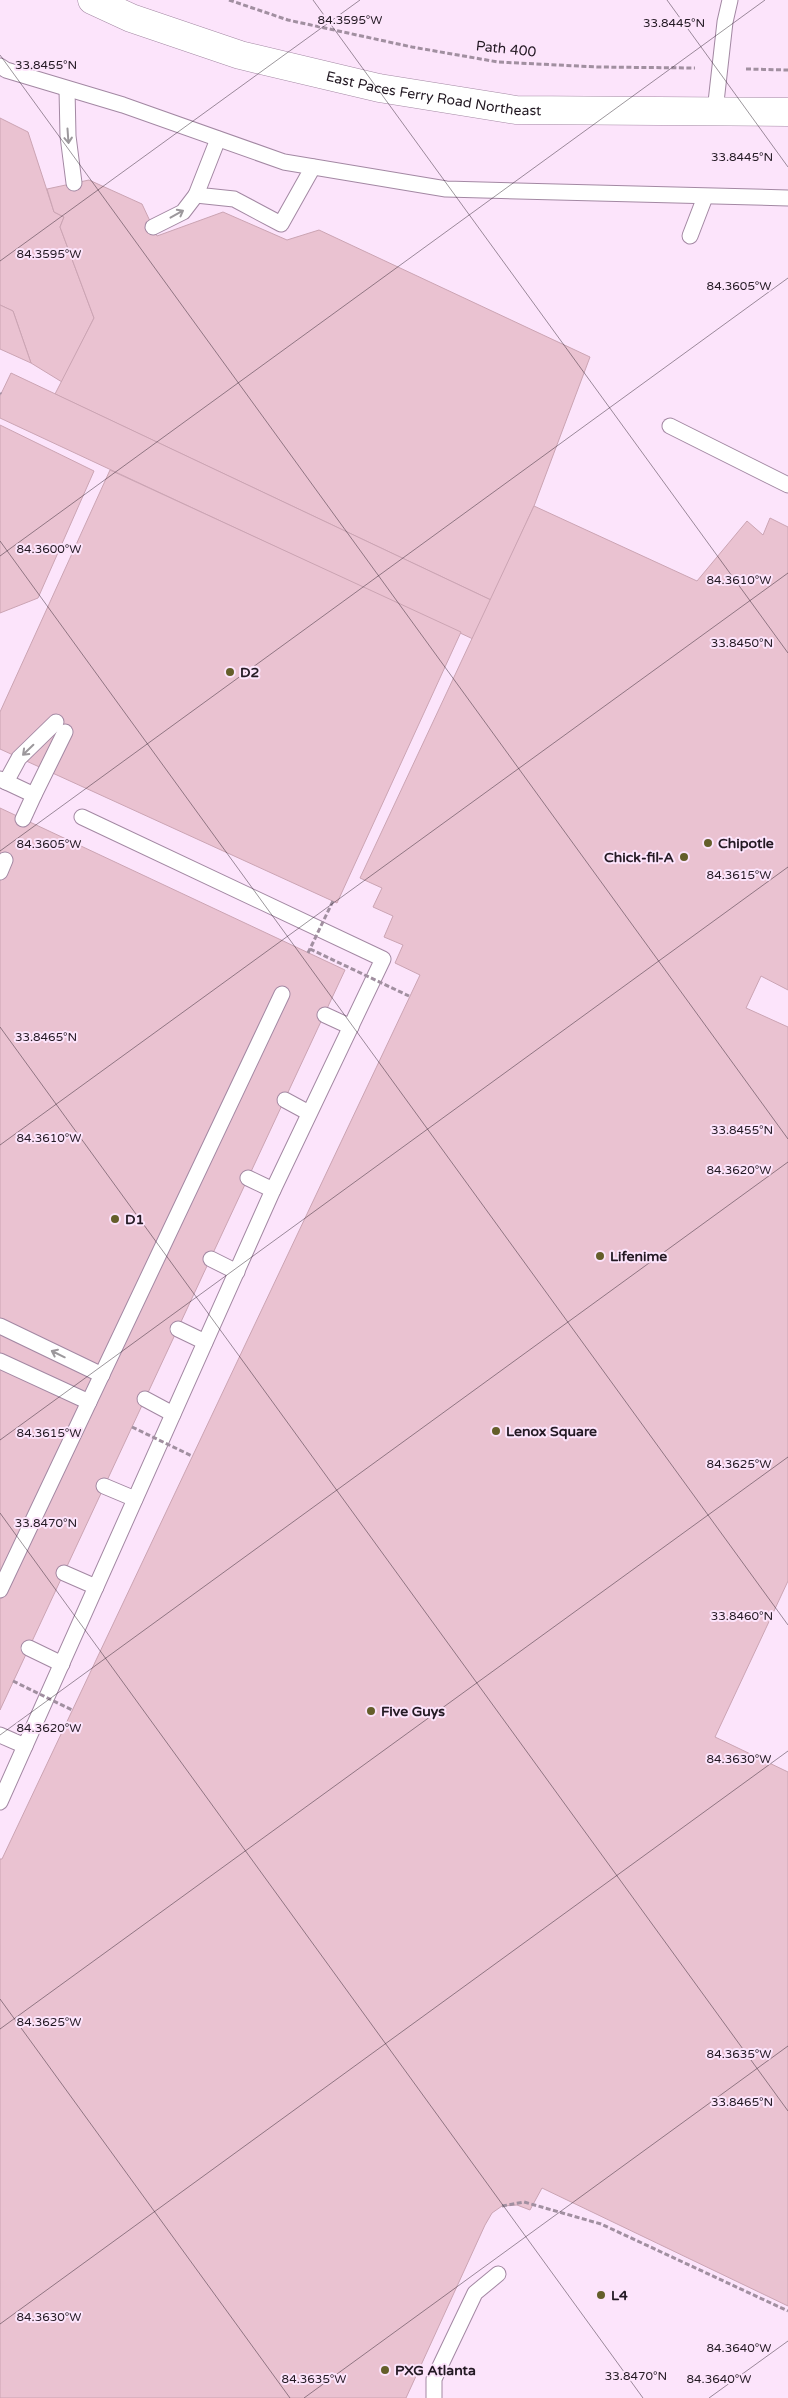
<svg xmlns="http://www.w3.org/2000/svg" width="788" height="2398" viewBox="0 0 788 2398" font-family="'Varela Round',sans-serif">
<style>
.building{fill:#eac2d1;stroke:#cba4b3}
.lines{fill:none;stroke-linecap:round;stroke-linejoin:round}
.service-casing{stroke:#a388a3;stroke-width:17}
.tertiary-casing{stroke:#a388a3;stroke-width:29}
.path{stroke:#a18fa0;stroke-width:3;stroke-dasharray:5 2.5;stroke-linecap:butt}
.service{stroke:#fff;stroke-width:15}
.tertiary{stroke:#fff;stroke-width:28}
.path-bridge{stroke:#a18fa0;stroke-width:3;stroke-dasharray:5 2.5;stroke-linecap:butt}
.oneway{stroke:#9c989c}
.ticks{fill:none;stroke:#231923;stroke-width:1;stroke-opacity:0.45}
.poi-dot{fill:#645e2a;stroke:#fce4fb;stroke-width:2}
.labels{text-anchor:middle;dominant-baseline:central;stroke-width:4;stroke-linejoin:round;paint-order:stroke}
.street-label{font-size:14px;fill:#231923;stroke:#fce4fb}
.poi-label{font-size:14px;font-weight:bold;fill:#231923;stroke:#fce4fb;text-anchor:start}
.ticks-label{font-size:12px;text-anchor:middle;fill:#231923;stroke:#fce4fb;stroke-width:4;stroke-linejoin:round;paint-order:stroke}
</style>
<rect width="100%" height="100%" fill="#fce4fb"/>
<g class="building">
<path d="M 0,118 L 28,132 L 54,212 L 64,217 L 60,227 L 94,318 L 62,382 L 31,363 L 13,311 L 0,305 Z"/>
<path d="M 89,180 L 142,204 L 157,236 L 223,212 L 287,240 L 319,230 L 590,357 L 534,506 L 491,600 L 55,394 L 94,318 L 60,227 L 64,217 L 54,212 L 47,189 Z"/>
<path d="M 0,305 L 13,311 L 31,363 L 0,349 Z"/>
<path d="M 11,373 L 491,600 L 473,639 L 0,418 L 0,396 Z"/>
<path d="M 0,425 L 94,471 L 38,598 L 0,613 Z"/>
<path d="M 110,470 L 461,632 L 337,903 L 0,749 L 0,712 Z"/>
<path d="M 534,506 L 697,581 L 747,521 L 763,535 L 770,518 L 788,527 L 788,990 L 761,976 L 746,1008 L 788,1027 L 788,1581 L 715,1737 L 788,1772 L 788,2306 L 542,2188 L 530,2210 L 517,2205 L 502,2206 L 492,2213 L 485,2225 L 406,2398 L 0,2398 L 0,1859 L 2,1859 L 420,975 L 395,963 L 403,945 L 384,937 L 393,916 L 373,907 L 382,888 L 360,878 Z"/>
<path d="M 0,808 L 345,970 L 0,1710 Z"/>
</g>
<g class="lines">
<g class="service-casing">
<g id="service">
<path d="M 0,66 L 6,70 L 123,105 L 284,162 L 446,189 L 788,198"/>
<path d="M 67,89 L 68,136 L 74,183"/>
<path d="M 715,111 L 725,22 L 730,0"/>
<path d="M 218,139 L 196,195 L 234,199 L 281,224 L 313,167"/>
<path d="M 153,227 L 183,212 L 196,195"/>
<path d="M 690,236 L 705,197"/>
<path d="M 670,426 L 788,485"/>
<path d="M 0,779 L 34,795 L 23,819"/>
<path d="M 6,782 L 19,758 L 56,722"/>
<path d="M 34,795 L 65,732"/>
<path d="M 0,872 L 5,860"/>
<path d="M 325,1015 L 351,1027"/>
<path d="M 285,1100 L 309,1113"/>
<path d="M 248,1178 L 273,1190"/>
<path d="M 211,1259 L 237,1272"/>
<path d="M 0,1326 L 102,1375"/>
<path d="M 178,1329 L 205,1342"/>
<path d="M 0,1361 L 89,1402"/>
<path d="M 145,1399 L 173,1414"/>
<path d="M 104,1486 L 135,1499"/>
<path d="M 64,1573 L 96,1587"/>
<path d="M 0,1590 L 282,994"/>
<path d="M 29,1648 L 62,1664"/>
<path d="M 0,1735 L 25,1746"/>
<path d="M 0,1802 L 273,1190 L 383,959 L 82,817"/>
<path d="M 434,2398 L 434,2379 L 475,2293 L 498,2274"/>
</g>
</g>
<g class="tertiary-casing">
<g id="tertiary">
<path id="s1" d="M 92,0 L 131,18 L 240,55 L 379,88 L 516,110 L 788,112"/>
</g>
</g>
<g class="path">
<path d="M 229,0 L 288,20 L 412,47 L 498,62 L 597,67 L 695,68"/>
<path d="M 746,69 L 788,70"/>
<path d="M 0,393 L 1,394"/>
<path d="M 502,2206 L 524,2202 L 601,2224 L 788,2311"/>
</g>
<use href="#service" class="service"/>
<use href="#tertiary" class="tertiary"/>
<g class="path-bridge">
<path d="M 310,949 L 409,996"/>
<path d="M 308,953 L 333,901"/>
<path d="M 132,1427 L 192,1456"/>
<path d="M 13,1681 L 72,1710"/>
</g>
</g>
<defs><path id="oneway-shaft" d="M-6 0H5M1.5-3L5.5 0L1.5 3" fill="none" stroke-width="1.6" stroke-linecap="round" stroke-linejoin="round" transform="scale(1.25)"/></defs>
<g class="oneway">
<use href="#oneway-shaft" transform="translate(68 136) rotate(86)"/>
<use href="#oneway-shaft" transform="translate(177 214) rotate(-29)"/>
<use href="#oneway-shaft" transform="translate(28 750) rotate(136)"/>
<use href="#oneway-shaft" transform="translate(58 1354) rotate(-154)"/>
</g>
<path class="ticks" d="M 313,0 L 788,653M 667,0 L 788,167M 0,55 L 788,1139M 0,261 L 360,0M 0,541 L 788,1625M 0,556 L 765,0M 0,851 L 788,278M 0,1027 L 788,2111M 0,1145 L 788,573M 0,1440 L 788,867M 0,1513 L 643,2398M 0,1735 L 788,1162M 0,1999 L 290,2398M 0,2029 L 788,1457M 0,2324 L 788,1751M 304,2398 L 788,2046M 709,2398 L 788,2341"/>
<g class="poi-dot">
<circle cx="230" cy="672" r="5"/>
<circle cx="708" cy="843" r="5"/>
<circle cx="684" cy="857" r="5"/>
<circle cx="115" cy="1219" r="5"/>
<circle cx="600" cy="1256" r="5"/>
<circle cx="496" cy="1431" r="5"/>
<circle cx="371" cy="1711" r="5"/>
<circle cx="601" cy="2295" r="5"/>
<circle cx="385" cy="2370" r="5"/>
</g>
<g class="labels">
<g class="street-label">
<text transform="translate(506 49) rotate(6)">Path 400</text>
<text stroke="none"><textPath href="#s1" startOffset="356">East Paces Ferry Road Northeast</textPath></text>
</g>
<g class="poi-label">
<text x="240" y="672">D2</text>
<text x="718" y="843">Chipotle</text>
<text x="674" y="857" text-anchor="end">Chick-fil-A</text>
<text x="125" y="1219">D1</text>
<text x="610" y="1256">Lifenime</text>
<text x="506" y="1431">Lenox Square</text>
<text x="381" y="1711">Five Guys</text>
<text x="611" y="2295">L4</text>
<text x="395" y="2370">PXG Atlanta</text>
</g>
</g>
<g class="ticks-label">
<text x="350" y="24">84.3595°W</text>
<text x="674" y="27">33.8445°N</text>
<text x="46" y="69">33.8455°N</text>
<text x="742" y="161">33.8445°N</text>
<text x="49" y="258">84.3595°W</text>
<text x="739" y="290">84.3605°W</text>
<text x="49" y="553">84.3600°W</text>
<text x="739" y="584">84.3610°W</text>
<text x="742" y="647">33.8450°N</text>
<text x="49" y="848">84.3605°W</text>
<text x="739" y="879">84.3615°W</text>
<text x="46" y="1041">33.8465°N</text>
<text x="742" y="1134">33.8455°N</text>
<text x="49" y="1142">84.3610°W</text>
<text x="739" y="1174">84.3620°W</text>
<text x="49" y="1437">84.3615°W</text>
<text x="739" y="1468">84.3625°W</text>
<text x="46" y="1527">33.8470°N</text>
<text x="742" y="1620">33.8460°N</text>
<text x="49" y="1732">84.3620°W</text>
<text x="739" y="1763">84.3630°W</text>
<text x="49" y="2026">84.3625°W</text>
<text x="739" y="2058">84.3635°W</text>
<text x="742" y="2106">33.8465°N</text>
<text x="49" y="2321">84.3630°W</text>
<text x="739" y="2352">84.3640°W</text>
<text x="636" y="2380">33.8470°N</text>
<text x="314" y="2383">84.3635°W</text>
<text x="719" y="2383">84.3640°W</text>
</g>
</svg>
